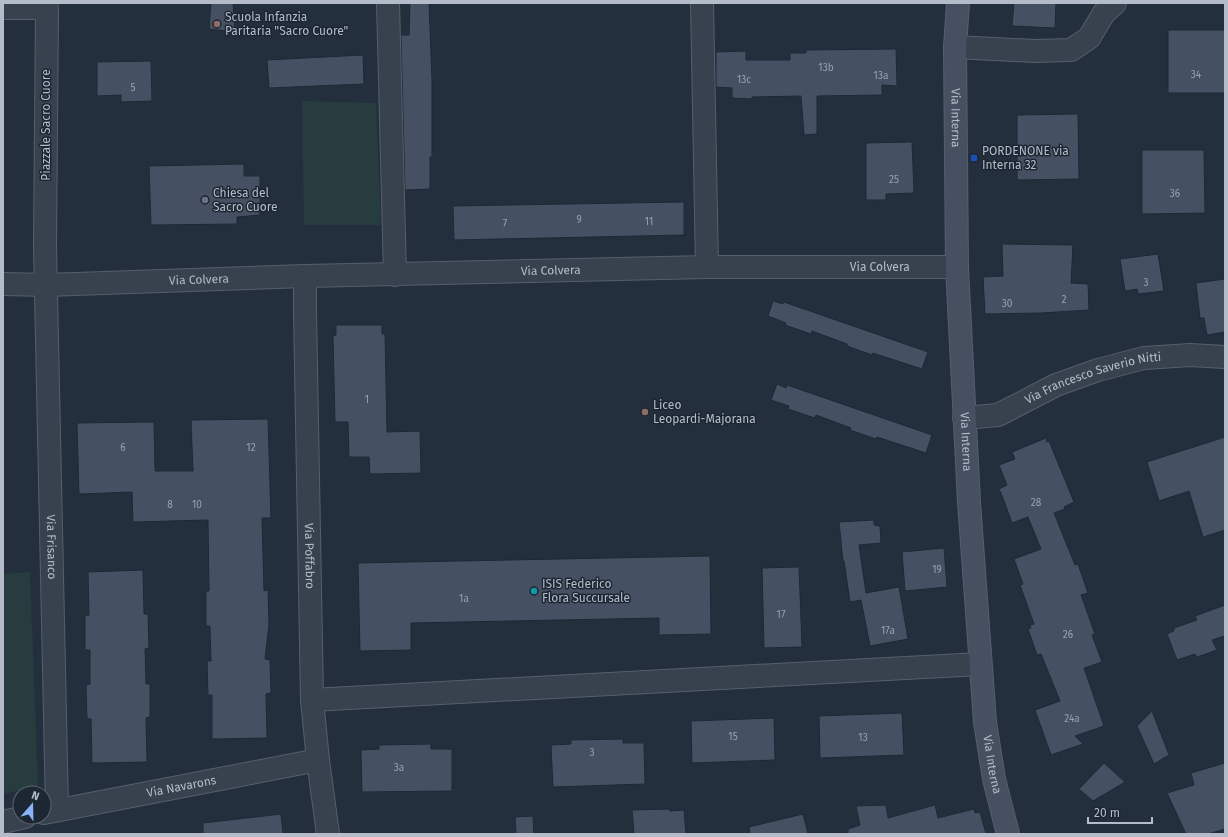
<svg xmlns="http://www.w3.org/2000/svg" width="1228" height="837" viewBox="0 0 1228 837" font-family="'Fira Sans',sans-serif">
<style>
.green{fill:#263c3f}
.building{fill:#455162;stroke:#1f2835}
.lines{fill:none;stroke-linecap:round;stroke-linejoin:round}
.street-casing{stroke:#565f6c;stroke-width:24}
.secondary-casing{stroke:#565f6c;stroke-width:24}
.street{stroke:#38414e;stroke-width:22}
.secondary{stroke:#465061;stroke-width:22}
.education-dot{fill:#8d6e63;stroke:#1d2633;stroke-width:1.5}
.transit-dot{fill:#1a4fb4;stroke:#1d2633;stroke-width:1.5}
.worship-dot{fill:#6b7280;stroke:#1d2633;stroke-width:1.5}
.culture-dot{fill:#0f9aa8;stroke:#1d2633;stroke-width:1.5}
.labels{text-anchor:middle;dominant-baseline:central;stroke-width:3;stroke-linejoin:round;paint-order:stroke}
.number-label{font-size:10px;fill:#98a1af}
.poi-label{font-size:12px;fill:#b4bcc9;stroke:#1d2633;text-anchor:start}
.street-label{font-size:12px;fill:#b4bcc9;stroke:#1d2633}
</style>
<rect width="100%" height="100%" fill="#242f3e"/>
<g class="green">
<path d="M 302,101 L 376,103 L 381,225 L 304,225 Z"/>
<path d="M 30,572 L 38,786 L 3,794 L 3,574 Z"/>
</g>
<g class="building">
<path d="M 211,3 L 233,3 L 235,32 L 209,29 Z"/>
<path d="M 410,3 L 429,3 L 432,80 L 432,157 L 430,157 L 430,189 L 405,190 L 401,35 L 409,35 Z"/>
<path d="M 1014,3 L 1056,3 L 1055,28 L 1012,26 Z"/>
<rect x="1168" y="30" width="57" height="63"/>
<path d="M 896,49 L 897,86 L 882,85 L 882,95 L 817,96 L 817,134 L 804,135 L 801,96 L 752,97 L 752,99 L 732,98 L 732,88 L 716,87 L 716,52 L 746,51 L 746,60 L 790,60 L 790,53 L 806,53 L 806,50 Z"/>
<path d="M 363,55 L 364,84 L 269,88 L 267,60 Z"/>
<path d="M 151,61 L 152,101 L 121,102 L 121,95 L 97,96 L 97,62 Z"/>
<path d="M 1078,114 L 1079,179 L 1017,180 L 1017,115 Z"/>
<path d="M 912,142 L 914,193 L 886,194 L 886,200 L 866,200 L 866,143 Z"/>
<path d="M 1142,150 L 1204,150 L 1205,213 L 1142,214 Z"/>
<path d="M 244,164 L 244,176 L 260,176 L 260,215 L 237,217 L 237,224 L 151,225 L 149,166 Z"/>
<path d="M 684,202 L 684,235 L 454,240 L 453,206 Z"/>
<path d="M 1002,244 L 1073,245 L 1071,283 L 1088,284 L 1089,310 L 1041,313 L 985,314 L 983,277 L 1003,276 Z"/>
<path d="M 1158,254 L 1164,291 L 1138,294 L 1137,289 L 1125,291 L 1120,259 Z"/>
<path d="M 1225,279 L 1225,332 L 1207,335 L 1204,318 L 1200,318 L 1196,283 Z"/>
<path d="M 773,301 L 783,304 L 784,302 L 928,352 L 922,369 L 873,353 L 872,355 L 847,346 L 847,344 L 812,331 L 811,334 L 785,325 L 786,323 L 768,316 Z"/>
<path d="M 336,325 L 382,325 L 382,334 L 385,334 L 387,432 L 420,431 L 421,473 L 370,474 L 369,457 L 349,457 L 348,422 L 335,422 L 333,336 L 336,335 Z"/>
<path d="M 777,384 L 786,388 L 787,385 L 932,435 L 926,453 L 877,437 L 876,439 L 850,430 L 851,428 L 816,415 L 815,418 L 788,409 L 789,406 L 771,400 Z"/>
<path d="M 268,419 L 271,518 L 262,518 L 264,591 L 268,590 L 269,624 L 265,659 L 270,660 L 271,693 L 266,694 L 267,738 L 212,739 L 212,695 L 208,695 L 207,661 L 211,661 L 210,626 L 206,626 L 206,591 L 209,591 L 208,520 L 133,522 L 132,492 L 79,494 L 77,423 L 154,422 L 155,471 L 193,471 L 191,420 Z"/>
<path d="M 1225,437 L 1225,530 L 1203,537 L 1189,491 L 1159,501 L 1147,462 Z"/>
<path d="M 1046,438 L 1047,442 L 1049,441 L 1074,502 L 1064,507 L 1065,509 L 1054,513 L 1075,565 L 1078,564 L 1088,593 L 1081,595 L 1095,634 L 1092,635 L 1102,662 L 1084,668 L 1104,726 L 1075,736 L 1083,744 L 1051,755 L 1035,710 L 1060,701 L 1041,654 L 1037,655 L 1028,629 L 1031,628 L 1030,625 L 1034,624 L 1020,585 L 1023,584 L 1014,559 L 1041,549 L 1028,517 L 1012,523 L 1003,498 L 999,489 L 1007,485 L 999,465 L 1015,459 L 1012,452 Z"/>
<path d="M 874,520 L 874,525 L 880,526 L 881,543 L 859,545 L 866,593 L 899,587 L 908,639 L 870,646 L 861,600 L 850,602 L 844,561 L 843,561 L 839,522 Z"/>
<path d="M 944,548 L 947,587 L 905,591 L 902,552 Z"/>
<path d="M 710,556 L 711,634 L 659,635 L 659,618 L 411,623 L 411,650 L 360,651 L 358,563 Z"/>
<path d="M 799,567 L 802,647 L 764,648 L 762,568 Z"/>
<path d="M 143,570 L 144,614 L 148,614 L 149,648 L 145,649 L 146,684 L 150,684 L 150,717 L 146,718 L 147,762 L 92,763 L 91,719 L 87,719 L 86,685 L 90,684 L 90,650 L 85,650 L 85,616 L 89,615 L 88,572 Z"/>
<path d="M 1225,605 L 1225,636 L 1212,640 L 1217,650 L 1197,657 L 1195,654 L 1177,660 L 1167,634 L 1174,631 L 1174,628 L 1197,620 L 1195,616 Z"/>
<path d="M 1152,711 L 1169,755 L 1154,764 L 1137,726 Z"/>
<path d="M 902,713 L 904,755 L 820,758 L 819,716 Z"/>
<path d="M 774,718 L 775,760 L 692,763 L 691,721 Z"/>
<path d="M 623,739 L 623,743 L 644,743 L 645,784 L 553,787 L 551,745 L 571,744 L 571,740 Z"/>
<path d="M 431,744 L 431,749 L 452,749 L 452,791 L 362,792 L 361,750 L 379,749 L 379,745 Z"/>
<path d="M 1104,763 L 1125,782 L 1093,801 L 1079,789 Z"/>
<path d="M 1225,763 L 1225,829 L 1208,834 L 1186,834 L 1167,793 L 1194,785 L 1191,773 Z"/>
<path d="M 886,805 L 888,818 L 935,805 L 938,818 L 974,809 L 975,813 L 980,812 L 986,834 L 848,834 L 848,829 L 860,825 L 856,806 Z"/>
<path d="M 669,809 L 670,811 L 684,810 L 686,834 L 634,834 L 632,810 Z"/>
<path d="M 281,814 L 283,834 L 203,834 L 203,823 Z"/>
<path d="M 803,814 L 808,834 L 750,834 L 749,827 Z"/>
<path d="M 533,816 L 534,834 L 516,834 L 515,817 Z"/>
</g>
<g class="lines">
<g class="street-casing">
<g id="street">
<path d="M 388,3 L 395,275"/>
<path d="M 702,3 L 707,267"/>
<path id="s1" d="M 3,8 L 47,8 L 45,246 L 57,810"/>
<path d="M 955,47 L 1035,51 L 1071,50 L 1089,38 L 1104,13 L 1115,3"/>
<path id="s2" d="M 305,276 L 305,311 L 312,700 L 318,760 L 328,834"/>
<path id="s3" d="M 3,284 L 46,285 L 305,276 L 707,267 L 957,267"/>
<path id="s4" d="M 964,418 L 998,415 L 1056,385 L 1098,370 L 1144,358 L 1190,355 L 1225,357"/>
<path d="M 312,700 L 980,664"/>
<path id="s5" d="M 44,813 L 318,760"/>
<path d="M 3,822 L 25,817"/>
</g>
</g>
<g class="secondary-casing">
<g id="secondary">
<path id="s6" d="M 958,3 L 955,47 L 957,267 L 969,502 L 985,722 L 994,779 L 1008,834"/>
</g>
</g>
<use href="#street" class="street"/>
<use href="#secondary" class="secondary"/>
</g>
<g class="education-dot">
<circle cx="217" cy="24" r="4"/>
<circle cx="645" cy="412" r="4"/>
</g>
<rect class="transit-dot" x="970" y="154" width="8" height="8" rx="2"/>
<circle class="worship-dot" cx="205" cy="200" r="4"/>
<circle class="culture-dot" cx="534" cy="591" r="4"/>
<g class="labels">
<g class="number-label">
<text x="826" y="68">13b</text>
<text x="1196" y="75">34</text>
<text x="881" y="76">13a</text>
<text x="744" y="80">13c</text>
<text x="133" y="88">5</text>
<text x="894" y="180">25</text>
<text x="1175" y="194">36</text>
<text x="579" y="220">9</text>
<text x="649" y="222">11</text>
<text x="505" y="224">7</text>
<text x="1146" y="283">3</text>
<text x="1064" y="300">2</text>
<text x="1007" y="304">30</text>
<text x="367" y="400">1</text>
<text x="123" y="448">6</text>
<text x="251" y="448">12</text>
<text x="1036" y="503">28</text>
<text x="170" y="505">8</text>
<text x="197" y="505">10</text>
<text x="937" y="570">19</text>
<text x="464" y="599">1a</text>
<text x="781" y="615">17</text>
<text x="888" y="631">17a</text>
<text x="1068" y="635">26</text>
<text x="1072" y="719">24a</text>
<text x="733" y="737">15</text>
<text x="863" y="738">13</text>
<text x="592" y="753">3</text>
<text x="399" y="768">3a</text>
</g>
<g class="poi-label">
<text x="225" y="17">Scuola Infanzia<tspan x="225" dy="14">Paritaria "Sacro Cuore"</tspan></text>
<text x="982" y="151">PORDENONE via<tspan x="982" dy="14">Interna 32</tspan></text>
<text x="213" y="193">Chiesa del<tspan x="213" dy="14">Sacro Cuore</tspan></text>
<text x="653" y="405">Liceo<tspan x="653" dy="14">Leopardi-Majorana</tspan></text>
<text x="542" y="584">ISIS Federico<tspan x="542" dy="14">Flora Succursale</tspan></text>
</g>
<g class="street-label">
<text stroke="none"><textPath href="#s6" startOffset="115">Via Interna</textPath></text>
<text transform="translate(46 125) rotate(-90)">Piazzale Sacro Cuore</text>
<text stroke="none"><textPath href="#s3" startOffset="877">Via Colvera</textPath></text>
<text stroke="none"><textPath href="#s3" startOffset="548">Via Colvera</textPath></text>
<text stroke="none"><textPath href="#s3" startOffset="196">Via Colvera</textPath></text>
<text stroke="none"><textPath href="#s4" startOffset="137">Via Francesco Saverio Nitti</textPath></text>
<text stroke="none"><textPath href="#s6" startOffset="439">Via Interna</textPath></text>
<text stroke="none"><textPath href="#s1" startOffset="583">Via Frisanco</textPath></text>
<text stroke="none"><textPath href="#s2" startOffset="280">Via Poffabro</textPath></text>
<text stroke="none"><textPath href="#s6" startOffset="763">Via Interna</textPath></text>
<text stroke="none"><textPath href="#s5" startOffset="140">Via Navarons</textPath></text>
</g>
</g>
<rect width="1228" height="837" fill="none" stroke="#b4bcc9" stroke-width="8"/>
<g transform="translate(32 805) rotate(20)"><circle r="19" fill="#1d2633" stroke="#59626f"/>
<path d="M0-3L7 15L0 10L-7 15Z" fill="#8ab4f8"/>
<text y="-6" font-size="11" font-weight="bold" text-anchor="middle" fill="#b4bcc9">N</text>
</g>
<path d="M1088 817v6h64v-6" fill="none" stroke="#b4bcc9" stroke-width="2"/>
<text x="1094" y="817" font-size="12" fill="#b4bcc9" stroke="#1d2633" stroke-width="3" paint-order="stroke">20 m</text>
</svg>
